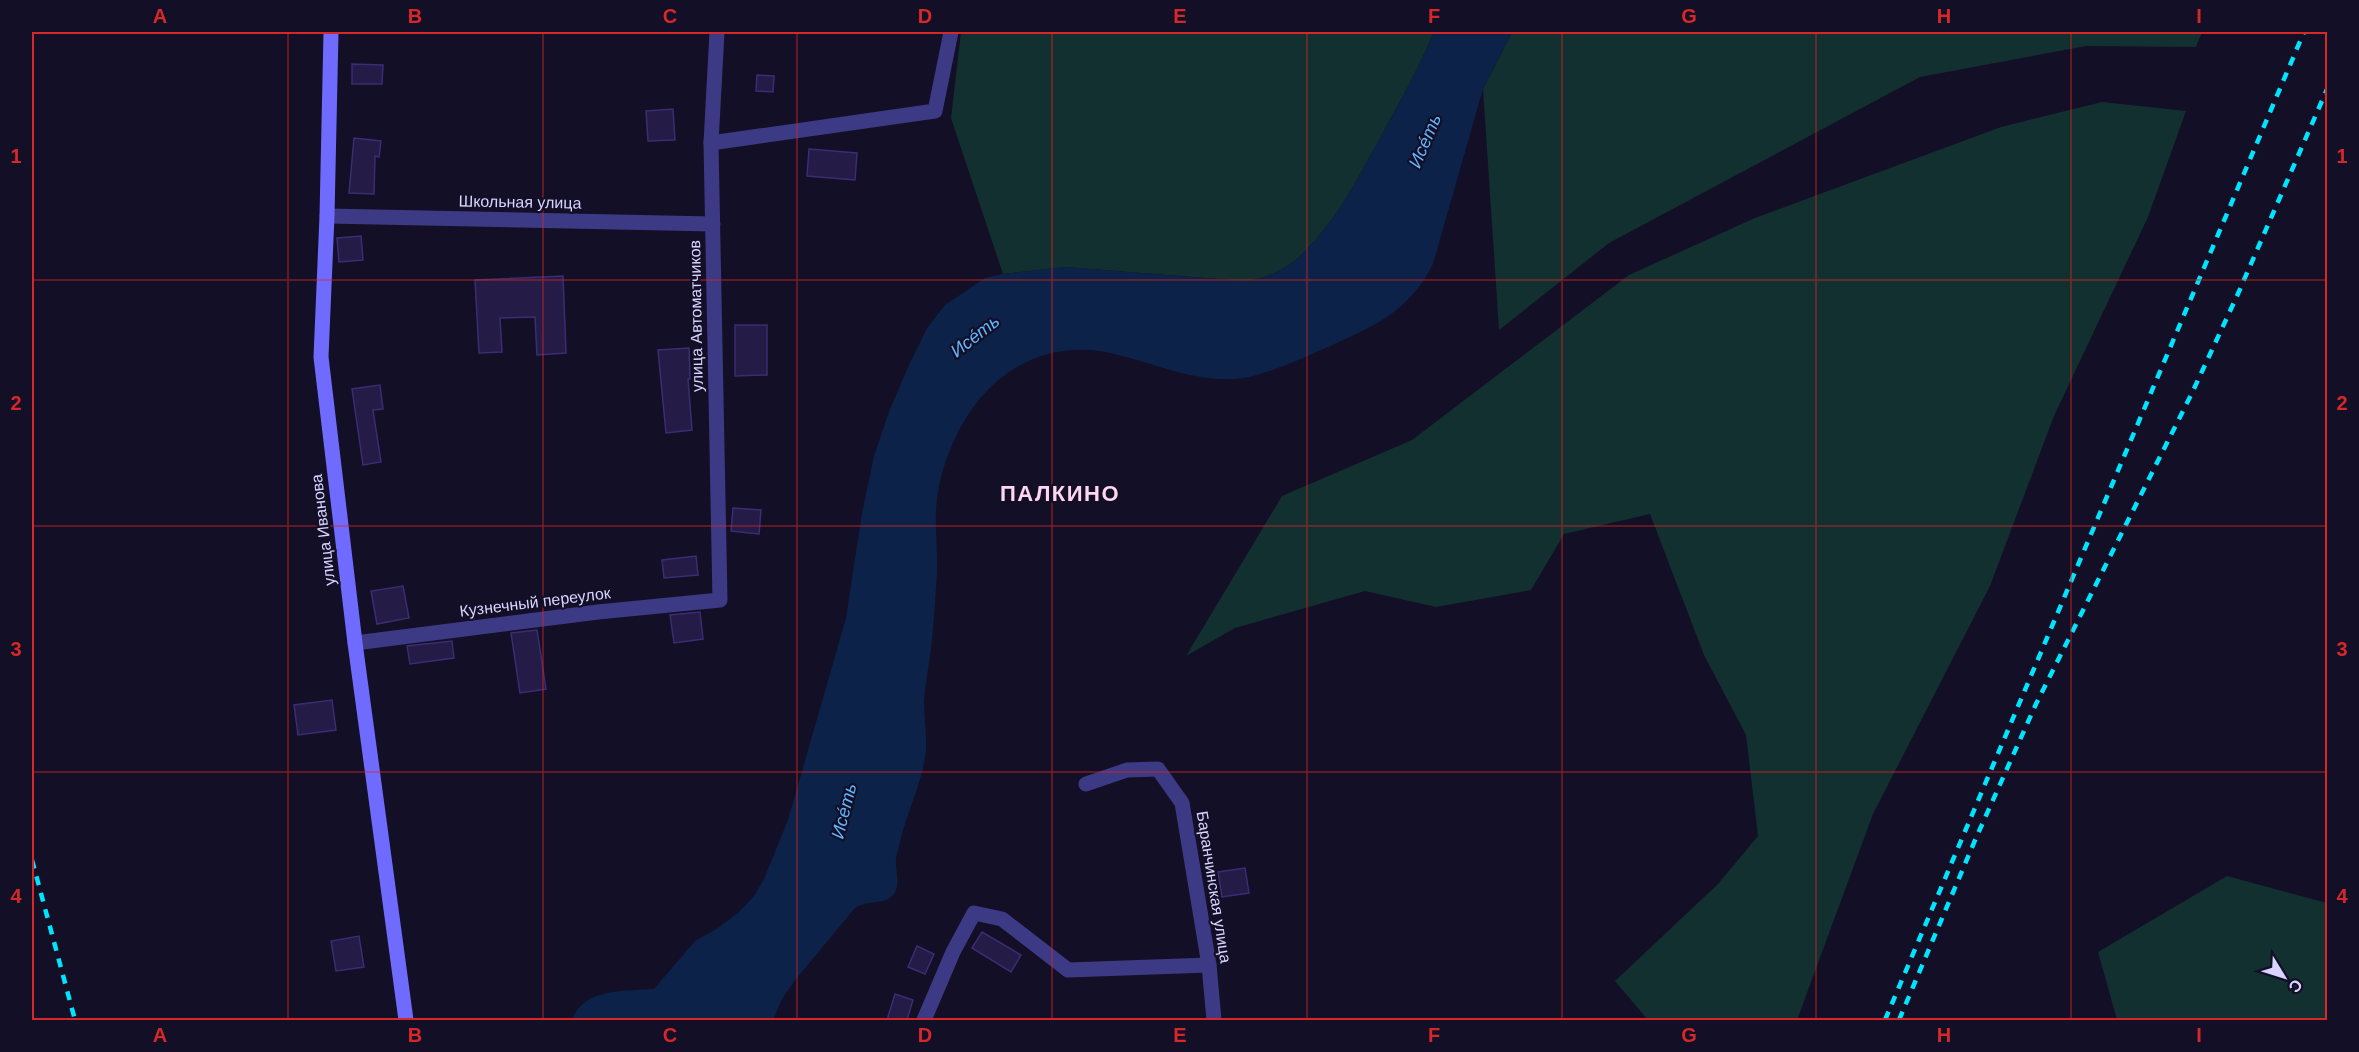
<svg xmlns="http://www.w3.org/2000/svg" width="2359" height="1052" viewBox="0 0 2359 1052" font-family="Helvetica,sans-serif">
<style>
.green{fill:#12302f}
.water{fill:#0c2248}
.building{fill:#241b47;stroke:#3b2d73;stroke-width:1.5}
.lines{fill:none;stroke-linecap:round;stroke-linejoin:round}
.street{stroke:#3d3a85;stroke-width:15}
.secondary{stroke:#6f6bff;stroke-width:15}
.rail{stroke:#00e5ff;stroke-width:4.5;stroke-dasharray:9 8;stroke-linecap:butt}
.grid{fill:none;stroke:#d62828;stroke-width:1.5;stroke-opacity:0.55}
.labels{text-anchor:middle;dominant-baseline:central;stroke-width:4.5;stroke-linejoin:round;paint-order:stroke}
.street-label{font-size:16px;fill:#d9d4ff;stroke:#130f26}
.water-label{font-size:18px;font-style:italic;fill:#62b6ff;stroke:#130f26}
.district-label{font-size:22px;font-weight:bold;letter-spacing:1.5px;fill:#ffd6f0;stroke:#130f26}
.neatline{fill:none;stroke:#d62828;stroke-width:2}
.grid-label{font-size:20px;text-anchor:middle;font-weight:bold;fill:#d62828}
</style>
<rect width="100%" height="100%" fill="#130f26"/>
<g class="green">
<path d="M 961,32 L 1434,32 C 1418,70 1398,105 1378,142 C 1357,180 1336,221 1304,252 C 1288,269 1267,279 1244,281 L 1065,267 L 1003,274 L 951,118 Z"/>
<path d="M 1512,32 L 2202,32 L 2196,47 L 2086,46 L 1920,77 L 1609,243 L 1499,330 L 1483,89 Z"/>
<path d="M 2102,102 L 2186,111 L 2148,217 L 2054,416 L 1990,586 L 1873,814 L 1797,1020 L 1648,1020 L 1615,981 L 1718,884 L 1758,836 L 1746,735 L 1704,655 L 1650,514 L 1564,534 L 1531,590 L 1436,607 L 1365,591 L 1235,628 L 1186,656 L 1282,496 L 1412,440 L 1629,275 L 1755,218 L 2001,127 Z"/>
<path d="M 2227,876 L 2327,903 L 2327,1020 L 2117,1020 L 2098,952 Z"/>
</g>
<path class="water" d="M 1434,32 L 1512,32 L 1483,89 L 1433,264 C 1411,307 1383,322 1341,341 C 1312,354 1267,376 1236,379 C 1192,382 1152,362 1110,353 C 1059,342 1011,360 978,401 C 957,427 941,466 937,499 C 934,523 938,549 937,574 C 935,599 934,624 931,649 C 929,666 925,684 924,702 C 924,718 927,734 926,750 C 923,782 907,811 900,842 C 899,847 897,853 896,858 C 895,869 901,885 894,894 C 885,906 868,899 855,908 L 796,979 L 782,999 L 773,1020 L 572,1020 C 583,988 625,991 654,989 L 695,941 L 718,928 L 739,912 L 754,896 L 764,879 L 788,820 L 846,618 L 862,513 L 874,456 L 890,409 L 909,365 L 927,328 L 945,305 L 985,278 L 1003,274 L 1065,267 L 1244,281 C 1267,279 1288,269 1304,252 C 1336,221 1357,180 1378,142 C 1398,105 1418,70 1434,32 Z"/>
<g class="building">
<path d="M 352,64 L 383,65 L 382,84 L 352,84 Z"/>
<path d="M 757,75 L 774,76 L 773,92 L 756,91 Z"/>
<path d="M 673,109 L 675,140 L 648,141 L 646,111 Z"/>
<path d="M 354,138 L 381,141 L 379,157 L 375,156 L 374,194 L 349,193 Z"/>
<path d="M 809,149 L 857,153 L 855,180 L 807,176 Z"/>
<path d="M 361,236 L 363,260 L 339,262 L 337,238 Z"/>
<path d="M 563,276 L 566,353 L 537,355 L 535,317 L 500,318 L 502,352 L 479,353 L 475,280 Z"/>
<path d="M 735,325 L 767,325 L 767,375 L 735,376 Z"/>
<path d="M 689,348 L 690,379 L 688,379 L 692,430 L 666,433 L 658,350 Z"/>
<path d="M 380,385 L 383,409 L 373,410 L 381,462 L 363,465 L 352,389 Z"/>
<path d="M 733,508 L 761,510 L 759,534 L 731,531 Z"/>
<path d="M 696,556 L 698,575 L 664,578 L 662,560 Z"/>
<path d="M 403,586 L 409,618 L 377,624 L 371,591 Z"/>
<path d="M 700,612 L 703,639 L 674,643 L 670,615 Z"/>
<path d="M 537,630 L 546,689 L 520,693 L 511,633 Z"/>
<path d="M 452,641 L 454,658 L 410,664 L 407,646 Z"/>
<path d="M 332,700 L 336,730 L 298,735 L 294,705 Z"/>
<path d="M 1245,868 L 1249,893 L 1222,897 L 1218,872 Z"/>
<path d="M 982,932 L 1021,955 L 1011,972 L 972,948 Z"/>
<path d="M 359,936 L 364,967 L 336,971 L 331,941 Z"/>
<path d="M 917,946 L 934,954 L 925,974 L 908,967 Z"/>
<path d="M 895,994 L 913,1000 L 907,1020 L 887,1020 Z"/>
</g>
<g class="lines">
<g class="street">
<path d="M 711,143 L 935,111 L 951,32"/>
<path d="M 327,216 L 713,224"/>
<path d="M 355,643 L 598,612 L 720,600 L 711,143 L 717,32"/>
<path d="M 1086,784 L 1127,770 L 1158,769 L 1182,803 L 1209,965 L 1214,1020"/>
<path d="M 924,1020 L 953,952 L 974,913 L 1002,919 L 1068,970 L 1209,965"/>
</g>
<path class="secondary" d="M 331,32 L 327,216 L 321,357 L 355,643 L 406,1020"/>
<g class="rail">
<path d="M 32,860 L 75,1020"/>
<path d="M 1885,1020 L 2304,32"/>
<path d="M 1899,1020 L 1976,838 L 2036,704 L 2192,393 L 2237,296 L 2328,87"/>
</g>
</g>
<path class="grid" d="M 288,32 L 288,1020M 543,32 L 543,1020M 797,32 L 797,1020M 1052,32 L 1052,1020M 1307,32 L 1307,1020M 1562,32 L 1562,1020M 1816,32 L 1816,1020M 2071,32 L 2071,1020M 32,280 L 2328,280M 32,526 L 2328,526M 32,772 L 2328,772"/>
<g class="labels">
<g class="street-label">
<text transform="translate(520 202) rotate(1)">Школьная улица</text>
<text transform="translate(696 316) rotate(-91)">улица Автоматчиков</text>
<text transform="translate(323 530) rotate(-97)">улица Иванова</text>
<text transform="translate(535 602) rotate(-7)">Кузнечный переулок</text>
<text transform="translate(1214 887) rotate(81)">Баранчинская улица</text>
</g>
<g class="water-label">
<text transform="translate(1425 141) rotate(-67)">Исе́ть</text>
<text transform="translate(975 336) rotate(-38)">Исе́ть</text>
<text transform="translate(844 811) rotate(-76)">Исе́ть</text>
</g>
<g class="district-label">
<text x="1060" y="493">ПАЛКИНО</text>
</g>
</g>
<rect width="2359" height="1052" fill="none" stroke="#130f26" stroke-width="66"/>
<g transform="translate(2284 977) rotate(128)" stroke="#130f26" stroke-width="4.5" paint-order="stroke">
<path d="M0-4.5L10 22L0 15L-10 22Z" fill="#d9d4ff"/>
<text y="-9" font-size="16" font-weight="bold" text-anchor="middle" fill="#d9d4ff">С</text>
</g>
<rect x="33" y="33" width="2293" height="986" class="neatline"/>
<g class="grid-label">
<text x="160" y="23">A</text>
<text x="415" y="23">B</text>
<text x="670" y="23">C</text>
<text x="925" y="23">D</text>
<text x="1180" y="23">E</text>
<text x="1434" y="23">F</text>
<text x="1689" y="23">G</text>
<text x="1944" y="23">H</text>
<text x="2199" y="23">I</text>
<text x="16" y="163">1</text>
<text x="2342" y="163">1</text>
<text x="16" y="410">2</text>
<text x="2342" y="410">2</text>
<text x="16" y="656">3</text>
<text x="2342" y="656">3</text>
<text x="16" y="903">4</text>
<text x="2342" y="903">4</text>
<text x="160" y="1042">A</text>
<text x="415" y="1042">B</text>
<text x="670" y="1042">C</text>
<text x="925" y="1042">D</text>
<text x="1180" y="1042">E</text>
<text x="1434" y="1042">F</text>
<text x="1689" y="1042">G</text>
<text x="1944" y="1042">H</text>
<text x="2199" y="1042">I</text>
</g>
</svg>
